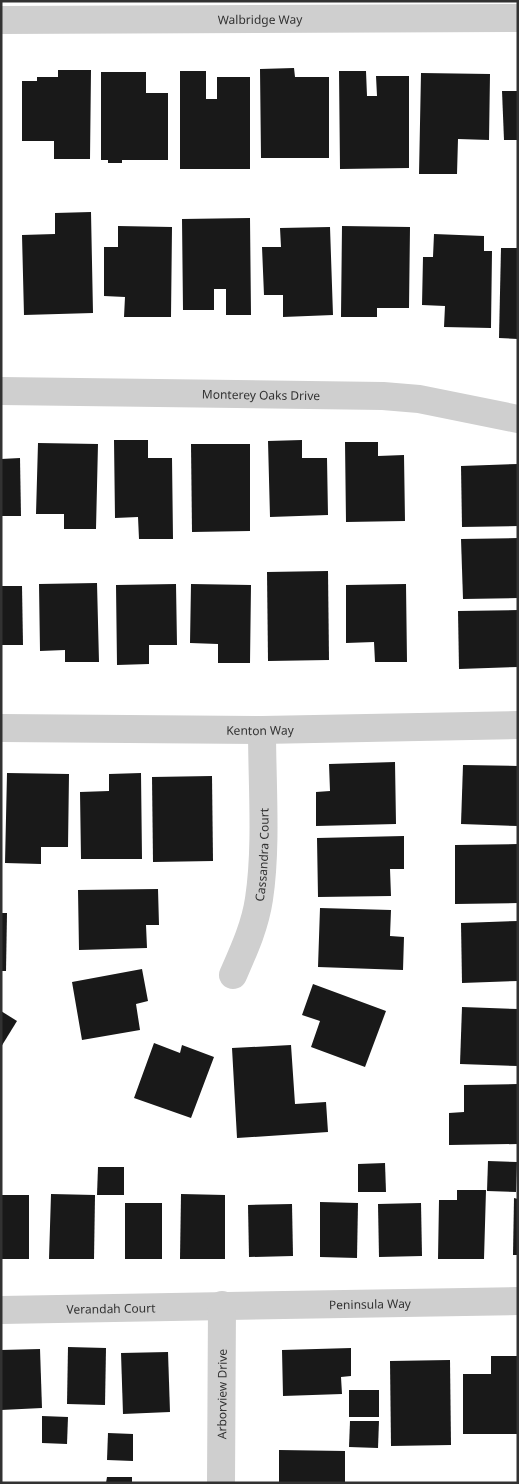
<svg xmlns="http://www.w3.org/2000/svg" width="519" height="1484" viewBox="0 0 519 1484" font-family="'Noto Sans',sans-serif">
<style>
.building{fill:#191919}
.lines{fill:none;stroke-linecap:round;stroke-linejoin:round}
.street{stroke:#cfcfcf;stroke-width:28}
.labels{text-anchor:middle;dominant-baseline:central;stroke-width:5;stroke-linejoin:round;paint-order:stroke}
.street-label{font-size:12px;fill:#323232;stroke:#fff}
</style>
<rect width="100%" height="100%" fill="#fff"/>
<g class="building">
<path d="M 294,68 L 295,77 L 329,77 L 329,158 L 261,158 L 260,69 Z"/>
<path d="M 58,70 L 91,70 L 90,159 L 54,159 L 54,141 L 22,141 L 22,81 L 37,81 L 37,77 L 58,77 Z"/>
<path d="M 180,71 L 206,71 L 206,99 L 217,99 L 217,77 L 250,77 L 250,169 L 180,169 Z"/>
<path d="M 339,71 L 366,71 L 367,96 L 377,96 L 376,76 L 409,76 L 409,168 L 340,169 Z"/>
<path d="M 101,72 L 146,72 L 146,93 L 168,93 L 168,160 L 122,160 L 122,163 L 108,163 L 108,160 L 101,160 Z"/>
<path d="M 421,73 L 490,74 L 489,140 L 458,139 L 457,174 L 419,174 Z"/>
<path d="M 502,91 L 518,91 L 518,140 L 504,140 Z"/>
<path d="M 91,212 L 93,313 L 24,315 L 22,235 L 55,234 L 55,213 Z"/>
<path d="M 250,218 L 251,315 L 226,315 L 226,289 L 214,289 L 214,310 L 183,310 L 182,219 Z"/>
<path d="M 118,226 L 172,227 L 171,317 L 124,317 L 125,297 L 104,296 L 104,247 L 118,247 Z"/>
<path d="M 342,226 L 410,227 L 409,308 L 377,308 L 377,317 L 341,317 Z"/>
<path d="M 330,227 L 333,315 L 283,317 L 283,295 L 264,295 L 262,247 L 281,247 L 280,228 Z"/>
<path d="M 434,234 L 484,236 L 484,251 L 492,251 L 491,328 L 444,327 L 445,306 L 422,305 L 423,257 L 433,257 Z"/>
<path d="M 501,248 L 518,248 L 518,339 L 499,338 Z"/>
<path d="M 114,440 L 148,440 L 148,458 L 172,458 L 173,539 L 139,539 L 138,517 L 115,518 Z"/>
<path d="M 302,440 L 302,458 L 327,458 L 328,515 L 270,517 L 268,441 Z"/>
<path d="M 345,442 L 378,442 L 378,456 L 404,455 L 405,521 L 346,522 Z"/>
<path d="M 38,443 L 98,444 L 96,529 L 64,529 L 64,514 L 36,514 Z"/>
<path d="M 191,444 L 250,444 L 250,531 L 192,532 Z"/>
<path d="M 20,458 L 21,516 L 1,516 L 1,459 Z"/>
<path d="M 518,464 L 518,526 L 462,527 L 461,466 Z"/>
<path d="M 518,538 L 518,598 L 463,599 L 461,539 Z"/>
<path d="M 328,571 L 329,660 L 268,661 L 267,572 Z"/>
<path d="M 97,583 L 99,662 L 65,662 L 65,650 L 40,651 L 39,584 Z"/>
<path d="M 176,584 L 177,645 L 149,645 L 149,664 L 117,665 L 116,585 Z"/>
<path d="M 191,584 L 251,585 L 250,663 L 218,663 L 218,644 L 190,643 Z"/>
<path d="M 406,584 L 407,662 L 375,662 L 374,642 L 346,643 L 346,585 Z"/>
<path d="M 1,586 L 22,586 L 23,645 L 1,645 Z"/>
<path d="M 518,610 L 518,667 L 459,669 L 458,611 Z"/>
<path d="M 395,762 L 396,824 L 316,826 L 316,792 L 330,791 L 329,764 Z"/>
<path d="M 463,765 L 518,766 L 518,826 L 461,824 Z"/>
<path d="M 7,773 L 69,774 L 68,847 L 41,847 L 41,864 L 5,863 Z"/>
<path d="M 141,773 L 142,859 L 81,859 L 80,792 L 109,791 L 109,774 Z"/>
<path d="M 212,776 L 213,861 L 153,862 L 152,777 Z"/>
<path d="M 404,836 L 404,869 L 390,869 L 391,896 L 318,897 L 317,838 Z"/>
<path d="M 518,844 L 518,903 L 455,904 L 455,845 Z"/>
<path d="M 158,889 L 159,925 L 146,925 L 147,948 L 79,950 L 78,890 Z"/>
<path d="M 320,908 L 391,910 L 390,936 L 404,937 L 403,970 L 318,967 Z"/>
<path d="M 1,913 L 7,913 L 6,971 L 1,971 Z"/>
<path d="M 518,921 L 518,981 L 462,983 L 461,923 Z"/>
<path d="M 142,969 L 148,1001 L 136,1004 L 140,1030 L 82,1040 L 72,982 Z"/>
<path d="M 313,984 L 386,1011 L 365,1067 L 311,1047 L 320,1021 L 302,1015 Z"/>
<path d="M 462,1007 L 518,1009 L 518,1066 L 460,1064 Z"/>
<path d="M 1,1011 L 17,1021 L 1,1047 Z"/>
<path d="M 154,1043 L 180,1053 L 182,1045 L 214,1057 L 191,1118 L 134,1098 Z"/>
<path d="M 291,1045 L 295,1104 L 326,1102 L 328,1132 L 237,1138 L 232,1048 Z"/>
<path d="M 518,1084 L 518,1144 L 449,1145 L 449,1113 L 464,1112 L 464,1085 Z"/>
<path d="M 488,1161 L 517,1162 L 516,1192 L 487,1191 Z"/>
<path d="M 385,1163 L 386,1192 L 358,1192 L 358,1164 Z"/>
<path d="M 98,1167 L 124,1167 L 124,1195 L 97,1195 Z"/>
<path d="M 457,1190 L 486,1190 L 484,1259 L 438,1259 L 439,1200 L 457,1200 Z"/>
<path d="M 51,1194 L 95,1195 L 94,1259 L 49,1259 Z"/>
<path d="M 181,1194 L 225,1195 L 225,1259 L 180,1259 Z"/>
<rect x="1" y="1195" width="28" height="64"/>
<path d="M 514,1198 L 518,1199 L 518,1255 L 513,1255 Z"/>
<path d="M 320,1202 L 358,1203 L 357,1258 L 320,1257 Z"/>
<rect x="125" y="1203" width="37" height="56"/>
<path d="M 421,1203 L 422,1256 L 379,1257 L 378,1204 Z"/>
<path d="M 292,1204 L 293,1256 L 249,1257 L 248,1205 Z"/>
<path d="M 68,1347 L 106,1348 L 105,1405 L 67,1404 Z"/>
<path d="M 351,1348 L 351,1376 L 341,1377 L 342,1394 L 283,1396 L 282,1350 Z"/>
<path d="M 40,1349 L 42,1408 L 1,1410 L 1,1350 Z"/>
<path d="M 168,1352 L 170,1412 L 123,1414 L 121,1353 Z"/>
<path d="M 491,1356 L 518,1356 L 518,1434 L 463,1434 L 463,1374 L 491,1374 Z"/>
<path d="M 450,1360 L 451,1445 L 391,1446 L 390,1361 Z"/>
<rect x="349" y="1390" width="30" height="27"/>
<path d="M 42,1416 L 68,1417 L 67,1444 L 42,1443 Z"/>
<path d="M 350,1421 L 379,1421 L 378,1448 L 349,1447 Z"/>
<path d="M 108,1433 L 133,1434 L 133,1461 L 107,1460 Z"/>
<path d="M 279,1450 L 345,1451 L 345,1483 L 279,1483 Z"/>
<path d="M 107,1477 L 132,1477 L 132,1483 L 106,1483 Z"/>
</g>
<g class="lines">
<g class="street">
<path id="s1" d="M 1,20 L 518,18"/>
<path id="s2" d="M 1,391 L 383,396 L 419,399 L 518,419"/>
<path id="s3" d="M 1,728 L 262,730 L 518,725"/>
<path id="s4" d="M 233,975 C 244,950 255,926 259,899 C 267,846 262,784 262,730"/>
<path id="s5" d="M 1,1310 L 518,1301"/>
<path id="s6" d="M 221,1483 L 222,1305"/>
</g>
</g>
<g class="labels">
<g class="street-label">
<text stroke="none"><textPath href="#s1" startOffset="259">Walbridge Way</textPath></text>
<text stroke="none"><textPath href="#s2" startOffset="260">Monterey Oaks Drive</textPath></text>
<text stroke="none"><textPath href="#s3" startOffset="259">Kenton Way</textPath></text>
<text stroke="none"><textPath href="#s4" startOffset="125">Cassandra Court</textPath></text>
<text stroke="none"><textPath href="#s5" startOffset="369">Peninsula Way</textPath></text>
<text stroke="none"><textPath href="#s5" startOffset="110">Verandah Court</textPath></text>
<text stroke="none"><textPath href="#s6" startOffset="89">Arborview Drive</textPath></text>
</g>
</g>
<rect width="519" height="1484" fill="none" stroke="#323232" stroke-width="5"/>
</svg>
